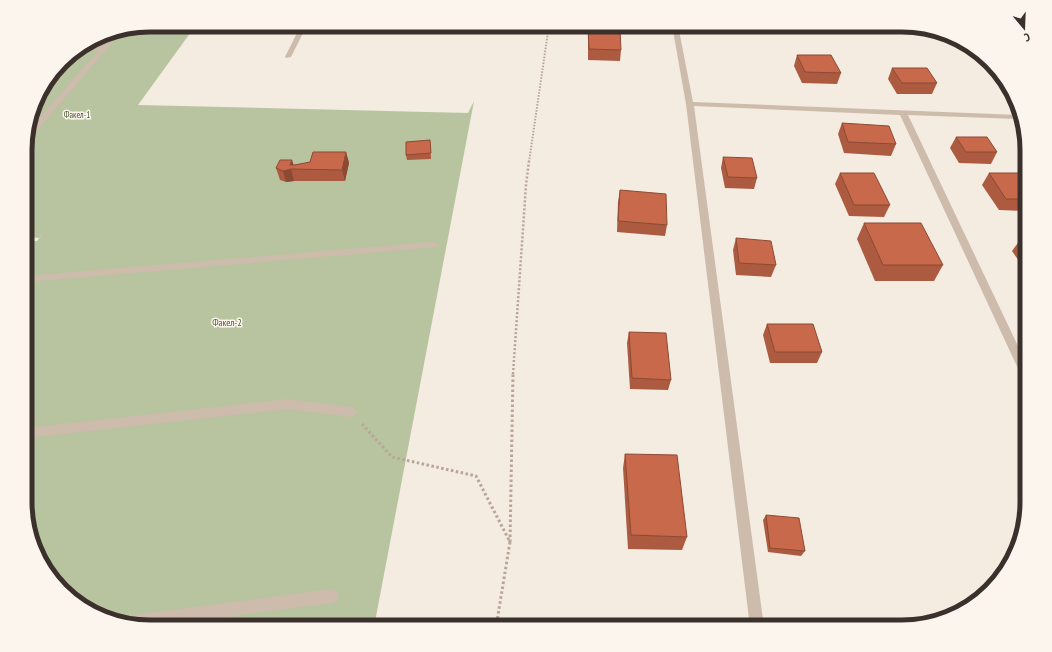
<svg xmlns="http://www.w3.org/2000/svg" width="1052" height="652" viewBox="0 0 1052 652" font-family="'PT Sans Narrow',sans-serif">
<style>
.green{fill:#b8c4a0}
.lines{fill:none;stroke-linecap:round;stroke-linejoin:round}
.path-far2{stroke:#b9a596;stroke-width:2;stroke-dasharray:1.5 1.5;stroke-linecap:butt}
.path-far1{stroke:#b9a596;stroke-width:2.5;stroke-dasharray:2 2;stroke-linecap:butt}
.path{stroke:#b9a596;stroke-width:3;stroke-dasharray:2.5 2.5;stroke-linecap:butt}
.service{fill:#cdbbac;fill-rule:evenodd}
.minor{fill:#cdbbac;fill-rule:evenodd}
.wall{fill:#ac5a40}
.shaded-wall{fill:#8c4a34}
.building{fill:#c8694b;stroke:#8c4a34}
.labels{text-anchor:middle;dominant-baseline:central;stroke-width:3;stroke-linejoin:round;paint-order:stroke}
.far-park-label{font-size:9px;fill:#4a5a2e;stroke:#fbf5ee}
.park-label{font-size:10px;fill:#4a5a2e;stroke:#fbf5ee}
.rim{fill:none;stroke:#3b302b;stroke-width:5}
</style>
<rect width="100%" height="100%" fill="#f4ebe1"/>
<path class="green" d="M 150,25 L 196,25 L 138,105 L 468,113 L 474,101 L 374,627 L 149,627 L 110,620 L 81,606 L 46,571 L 26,518 L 26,241 L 37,241 L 45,230 L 39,238 L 26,237 L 26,134 L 38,94 L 67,56 L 102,34 Z"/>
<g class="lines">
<path class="path-far2" d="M 529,162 L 549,25"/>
<path class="path-far1" d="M 513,374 L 526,185 L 529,161"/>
<g class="path">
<path d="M 362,424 L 392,457 L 476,476 L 510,542 L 496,627"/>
<path d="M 510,542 L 513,373"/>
</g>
<g class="service">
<path d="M 301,25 L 307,25 L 291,57 L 286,58 L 285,57 Z"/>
<path d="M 122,31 L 29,140 L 26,140 L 26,133 L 99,50 L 78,49 L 83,46 L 102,46 L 115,32 Z"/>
<path d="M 434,242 L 439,245 L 437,247 L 26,282 L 26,276 Z"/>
<path d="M 288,399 L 351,407 L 355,409 L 357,412 L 355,415 L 351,417 L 288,409 L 26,438 L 26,428 Z"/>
<path d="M 332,589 L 337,591 L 339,596 L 337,601 L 332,603 L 148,627 L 119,622 L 120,618 L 125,616 Z"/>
</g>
<path class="minor" d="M 672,25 L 678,25 L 693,102 L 1019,115 L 1020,119 L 908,115 L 1027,365 L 1027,381 L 1023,380 L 1022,377 L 900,115 L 694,106 L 764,627 L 750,627 L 686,104 Z"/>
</g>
<g class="wall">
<path d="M 588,29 L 621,50 L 620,61 L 588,60 Z"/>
<path d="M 797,55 L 841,73 L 837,84 L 802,83 L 794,66 Z"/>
<path d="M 892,68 L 937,83 L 932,94 L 897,94 L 888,79 Z"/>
<path d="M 51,78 L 55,83 L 48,93 L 39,93 Z"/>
<path d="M 842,123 L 896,144 L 891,156 L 844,153 L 838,134 Z"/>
<path d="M 956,137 L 997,152 L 991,164 L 959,163 L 950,148 Z"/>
<path d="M 430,140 L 431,159 L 407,160 L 406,155 Z"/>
<path d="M 346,152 L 349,163 L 345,181 L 294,181 L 286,182 L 280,180 L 276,168 L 310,162 Z"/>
<path d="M 723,157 L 757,178 L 754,189 L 725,188 L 721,168 Z"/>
<path d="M 840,173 L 890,205 L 884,217 L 849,216 L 835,184 Z"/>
<path d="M 989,173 L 1027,179 L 1027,211 L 999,210 L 982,185 Z"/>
<path d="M 620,190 L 667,225 L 665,236 L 617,232 L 618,202 Z"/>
<path d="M 864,223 L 943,265 L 934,281 L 875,281 L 857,239 Z"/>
<path d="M 736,238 L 776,265 L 771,277 L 736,275 L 733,250 Z"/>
<path d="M 1020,240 L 1027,240 L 1027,273 L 1012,251 Z"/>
<path d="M 767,324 L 822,352 L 817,363 L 770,363 L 763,335 Z"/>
<path d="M 629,332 L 671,380 L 668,390 L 630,389 L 627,343 Z"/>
<path d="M 625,454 L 687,537 L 682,550 L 628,549 L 623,468 Z"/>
<path d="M 766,515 L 805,551 L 801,556 L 768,552 L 763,520 Z"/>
</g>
<g class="shaded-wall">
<path d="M 52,78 L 55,83 L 48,93 L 45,87 Z"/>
<path d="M 346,152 L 349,163 L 345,181 L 342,170 Z"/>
<path d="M 292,160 L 295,169 L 290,165 Z"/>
<path d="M 291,169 L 294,181 L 286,182 L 283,171 Z"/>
</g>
<g class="building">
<path d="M 588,29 L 620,29 L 621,50 L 589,49 Z"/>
<path d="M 797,55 L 831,55 L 841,73 L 805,72 Z"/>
<path d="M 892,68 L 927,68 L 937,83 L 902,83 Z"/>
<path d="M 51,78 L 52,78 L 45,87 L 44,87 Z"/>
<path d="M 842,123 L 889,126 L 896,144 L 848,142 Z"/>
<path d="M 956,137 L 987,137 L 997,152 L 966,152 Z"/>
<path d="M 430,140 L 431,153 L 406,155 L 406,142 Z"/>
<path d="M 313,152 L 346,152 L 342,170 L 291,169 L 283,171 L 276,168 L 280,160 L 292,160 L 290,165 L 295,165 L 310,162 Z"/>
<path d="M 723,157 L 752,158 L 757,178 L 728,177 Z"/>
<path d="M 840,173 L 874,173 L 890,205 L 854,205 Z"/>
<path d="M 989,173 L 1022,173 L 1027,179 L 1027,199 L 1006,199 Z"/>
<path d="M 620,190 L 666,194 L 667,225 L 618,221 Z"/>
<path d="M 864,223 L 921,223 L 943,265 L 883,265 Z"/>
<path d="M 736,238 L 771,241 L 776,265 L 739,263 Z"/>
<path d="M 1020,240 L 1027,240 L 1027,250 Z"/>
<path d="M 767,324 L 813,324 L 822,352 L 775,352 Z"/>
<path d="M 629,332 L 666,333 L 671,380 L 632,378 Z"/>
<path d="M 625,454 L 677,455 L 687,537 L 631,535 Z"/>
<path d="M 766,515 L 799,518 L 805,551 L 770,548 Z"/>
<path d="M 564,626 L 580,627 L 564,627 Z"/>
</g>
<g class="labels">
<g class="far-park-label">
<text x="77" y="114">Факел-1</text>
</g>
<g class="park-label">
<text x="227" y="322">Факел-2</text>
</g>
</g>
<path d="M0 0H1052V652H0ZM150 32H902A118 118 0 0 1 1020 150V502A118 118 0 0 1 902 620H150A118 118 0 0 1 32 502V150A118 118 0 0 1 150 32Z" fill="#fbf5ee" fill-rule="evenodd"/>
<path class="rim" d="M150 32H902A118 118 0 0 1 1020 150V502A118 118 0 0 1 902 620H150A118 118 0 0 1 32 502V150A118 118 0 0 1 150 32Z"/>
<g transform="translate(1024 28) rotate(161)" stroke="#fbf5ee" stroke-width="3" paint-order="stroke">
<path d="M0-3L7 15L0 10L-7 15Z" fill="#3b302b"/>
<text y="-6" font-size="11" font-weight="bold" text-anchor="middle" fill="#3b302b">С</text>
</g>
</svg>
